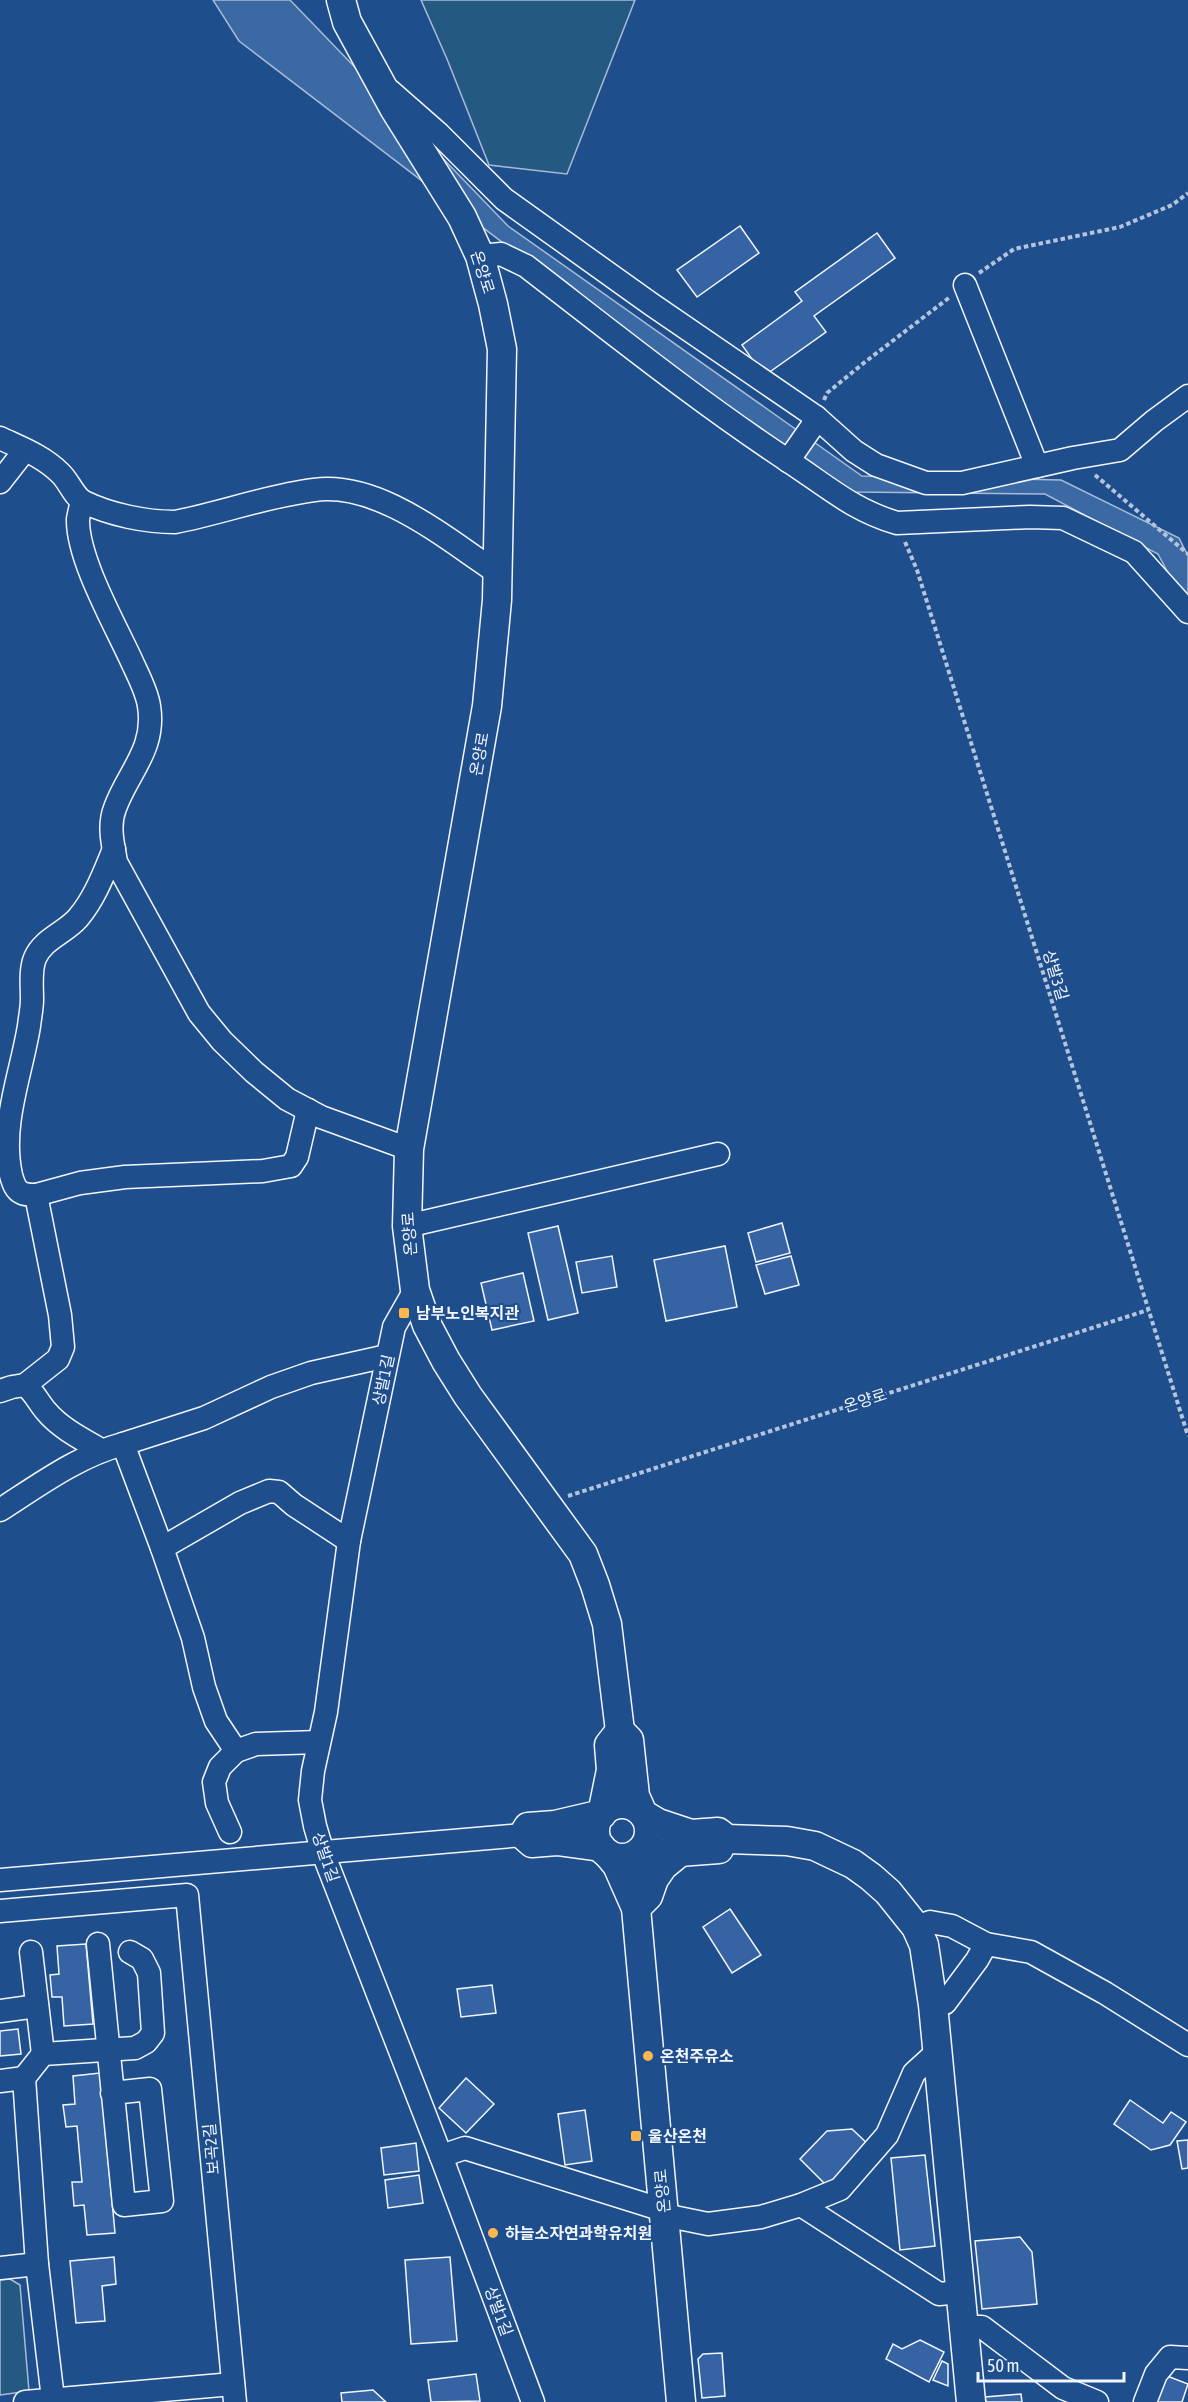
<svg xmlns="http://www.w3.org/2000/svg" width="1188" height="2402" viewBox="0 0 1188 2402" font-family="'Asap Condensed','Noto Sans KR',sans-serif">
<style>
.green{fill:#245a82;stroke:#a8bbd7;stroke-width:1.5}
.water{fill:#3b69a3;stroke:#a8bbd7;stroke-width:1.5}
.building{fill:#3563a3;stroke:#f2f6ff;stroke-width:1.5}
.lines{fill:none;stroke-linecap:round;stroke-linejoin:round}
.minor-casing{stroke:#f2f6ff;stroke-width:25}
.major-casing{stroke:#f2f6ff;stroke-width:31}
.path{stroke:#b3c4dc;stroke-width:4;stroke-dasharray:4.5 3;stroke-linecap:butt}
.minor{stroke:#1f4e8c;stroke-width:22}
.major{stroke:#1f4e8c;stroke-width:28}
.poi-dot{fill:#ffb74d;stroke:#1f4e8c;stroke-width:2}
.labels{text-anchor:middle;dominant-baseline:central;stroke-width:4.5;stroke-linejoin:round;paint-order:stroke}
.street-label{font-size:16px;fill:#f2f6ff;stroke:#1f4e8c}
.poi-label{font-size:16px;font-weight:bold;fill:#f2f6ff;stroke:#1f4e8c;text-anchor:start}
</style>
<rect width="100%" height="100%" fill="#1f4e8c"/>
<g class="green">
<path d="M 421,0 L 635,0 L 567,174 L 489,165 L 447,59 Z"/>
<path d="M 10,2279 L 20,2285 L 29,2391 L 0,2395 L 0,2280 Z"/>
</g>
<path class="water" d="M 213,0 L 290,0 L 508,226 L 862,476 L 1061,480 L 1179,538 L 1188,556 L 1188,610 L 1158,554 L 1045,494 L 854,492 L 753,434 L 239,41 Z"/>
<g class="building">
<path d="M 740,226 L 759,253 L 697,297 L 677,270 Z"/>
<path d="M 877,233 L 895,258 L 814,316 L 826,332 L 764,376 L 742,345 L 802,301 L 795,292 Z"/>
<path d="M 782,1223 L 790,1253 L 756,1262 L 748,1233 Z"/>
<path d="M 558,1226 L 578,1313 L 548,1320 L 528,1233 Z"/>
<path d="M 725,1246 L 737,1307 L 666,1321 L 654,1260 Z"/>
<path d="M 612,1256 L 617,1287 L 582,1293 L 576,1262 Z"/>
<path d="M 791,1256 L 799,1285 L 765,1294 L 756,1265 Z"/>
<path d="M 523,1273 L 534,1321 L 492,1330 L 481,1283 Z"/>
<path d="M 730,1909 L 761,1955 L 732,1973 L 703,1927 Z"/>
<path d="M 86,1944 L 93,2024 L 64,2026 L 62,1997 L 52,1997 L 50,1975 L 59,1974 L 57,1946 Z"/>
<path d="M 492,1985 L 496,2013 L 461,2017 L 457,1989 Z"/>
<path d="M 18,2029 L 21,2054 L 0,2056 L 0,2031 Z"/>
<path d="M 100,2073 L 115,2233 L 87,2235 L 84,2205 L 74,2206 L 72,2182 L 82,2182 L 77,2126 L 66,2127 L 63,2105 L 75,2104 L 73,2076 Z"/>
<path d="M 466,2078 L 494,2104 L 466,2133 L 439,2108 Z"/>
<path d="M 1130,2100 L 1163,2123 L 1171,2112 L 1186,2122 L 1170,2145 L 1151,2150 L 1114,2124 Z"/>
<path d="M 585,2110 L 592,2161 L 565,2165 L 558,2114 Z"/>
<path d="M 852,2129 L 871,2147 L 829,2188 L 800,2159 L 827,2131 Z"/>
<path d="M 1188,2140 L 1188,2168 L 1182,2169 L 1177,2141 Z"/>
<path d="M 416,2143 L 419,2171 L 384,2175 L 381,2148 Z"/>
<path d="M 925,2155 L 935,2246 L 900,2250 L 891,2158 Z"/>
<path d="M 419,2175 L 423,2203 L 388,2208 L 385,2180 Z"/>
<path d="M 1020,2237 L 1032,2252 L 1037,2304 L 982,2309 L 975,2241 Z"/>
<path d="M 114,2257 L 116,2284 L 102,2286 L 105,2321 L 76,2323 L 70,2261 Z"/>
<path d="M 450,2257 L 457,2341 L 411,2344 L 405,2260 Z"/>
<path d="M 920,2340 L 944,2352 L 929,2382 L 886,2359 L 893,2344 L 902,2349 Z"/>
<path d="M 722,2353 L 725,2396 L 702,2398 L 698,2359 L 703,2354 Z"/>
<path d="M 942,2361 L 948,2364 L 948,2386 L 933,2380 Z"/>
<path d="M 476,2374 L 480,2401 L 431,2402 L 428,2380 Z"/>
<path d="M 1162,2374 L 1188,2384 L 1182,2402 L 1151,2402 Z"/>
<path d="M 373,2390 L 386,2402 L 342,2402 L 341,2393 Z"/>
<path d="M 1021,2394 L 1022,2402 L 986,2402 L 985,2397 Z"/>
</g>
<g class="lines">
<g class="minor-casing">
<g id="minor">
<path d="M 390,91 L 439,134 L 504,199 L 651,304 L 816,417 L 854,451 L 876,465 L 926,483 L 962,483 L 1073,458 L 1120,450 L 1154,421 L 1188,396"/>
<path d="M 480,256 L 501,254 L 526,266 C 613,333 699,402 790,462 C 828,487 853,510 897,523 L 1030,517 L 1063,518 L 1134,552 L 1188,612"/>
<path d="M 965,285 L 1037,466"/>
<path d="M 0,438 C 21,448 43,456 60,473 C 69,481 74,497 84,502 C 111,515 146,522 175,522 C 221,513 267,496 314,490 C 379,481 446,539 498,573"/>
<path d="M 788,461 L 811,428 L 816,417"/>
<path d="M 0,482 L 25,450"/>
<path d="M 82,501 C 81,506 79,513 78,519 C 77,559 116,626 133,664 C 139,677 147,692 149,706 C 156,749 128,772 115,808 C 108,826 113,844 116,862 L 199,1013 L 222,1041 L 254,1072 L 287,1099 L 321,1117 L 409,1149"/>
<path d="M 36,1195 L 80,1183 L 125,1177 L 263,1171 L 291,1166 L 297,1157 L 308,1110"/>
<path d="M 407,1226 L 718,1154"/>
<path d="M 415,1290 L 394,1327 L 349,1541 L 326,1712 L 313,1771 L 310,1800 L 315,1826 L 323,1853 L 441,2156 L 533,2402"/>
<path d="M 25,1385 L 58,1359 L 63,1347 L 60,1315 L 36,1195 C 32,1195 26,1195 22,1193 C 15,1190 13,1182 11,1175 C 0,1125 21,1075 29,1026 C 30,1017 32,1008 32,999 C 32,986 30,970 35,958 C 43,939 65,933 78,918 C 95,898 104,873 114,849"/>
<path d="M 0,1391 L 12,1387 L 25,1385 C 35,1393 38,1402 46,1411 C 60,1428 82,1439 101,1450"/>
<path d="M 0,1510 C 39,1485 78,1456 123,1444"/>
<path d="M 162,1548 L 240,1503 L 269,1491 L 279,1492 L 294,1505 L 349,1541"/>
<path d="M 236,1751 L 216,1721 L 204,1687 L 193,1638 L 162,1548 L 123,1444 L 204,1418 L 271,1387 L 311,1373 L 387,1356"/>
<path d="M 230,1832 L 217,1803 L 214,1782 L 220,1767 L 236,1751 L 256,1744 L 319,1742"/>
<path d="M 0,1880 L 523,1835"/>
<path d="M 0,1911 L 187,1895 L 235,2402"/>
<path d="M 916,1927 L 930,1922 L 952,1926 L 986,1944 L 1031,1952 L 1105,1993 L 1188,2045"/>
<path d="M 98,1944 L 124,2205 L 162,2201 L 150,2089 L 112,2093"/>
<path d="M 31,1952 L 43,2054"/>
<path d="M 933,2005 L 945,2003 L 977,1960 L 986,1944"/>
<path d="M 0,2011 L 37,2006"/>
<path d="M 0,2081 L 24,2078"/>
<path d="M 441,2156 L 465,2148 L 663,2210"/>
<path d="M 801,2205 L 939,2294 L 960,2292"/>
<path d="M 664,2215 L 708,2224 L 761,2217 L 801,2205 L 840,2189 L 887,2135 L 914,2073 L 937,2052"/>
<path d="M 0,2268 L 37,2264"/>
<path d="M 963,2327 L 982,2327 L 1063,2388 L 1097,2402"/>
<path d="M 53,2399 L 37,2264 L 24,2078 L 43,2054 L 135,2048 L 146,2042 L 153,2033 L 149,1973 L 142,1959 L 130,1952"/>
<path d="M 25,2402 L 233,2384"/>
<path d="M 1145,2402 L 1156,2374 L 1170,2357 L 1188,2358"/>
</g>
</g>
<g class="major-casing">
<g id="major">
<path d="M 341,0 L 347,22 L 394,108 L 462,217 L 480,256 L 493,304 L 502,349 L 497,600 L 487,706 L 409,1149 L 407,1226 L 415,1290 L 427,1325 L 446,1361 L 468,1396 L 583,1554 L 595,1585 L 607,1624 L 620,1731"/>
<path d="M 620,1731 L 629,1740 L 635,1796 L 643,1814 L 658,1823 L 691,1834 L 718,1832 L 727,1839 L 787,1841 L 815,1846 L 853,1864 L 871,1877 L 888,1892 L 916,1927 L 924,1945 L 933,2005 L 971,2402"/>
<circle cx="622" cy="1831" r="27"/>
<path d="M 601,1847 L 557,1841 L 532,1843 L 523,1835 L 528,1827 L 555,1825 L 602,1814 L 611,1770 L 609,1745 L 620,1731"/>
<path d="M 607,1853 L 617,1865 L 636,1908 L 681,2402"/>
<path d="M 640,1866 L 639,1852 L 652,1854 L 719,1849"/>
<path d="M 636,1908 L 648,1896 L 654,1879 L 663,1866 L 679,1853"/>
</g>
</g>
<g class="path">
<path d="M 979,273 L 1014,249 L 1120,227 L 1172,205 L 1188,193"/>
<path d="M 824,400 L 827,393 L 865,362 L 950,297"/>
<path d="M 1095,475 L 1188,554"/>
<path d="M 905,542 L 917,570 L 1188,1436"/>
<path d="M 568,1496 L 1148,1310"/>
</g>
<use href="#minor" class="minor"/>
<use href="#major" class="major"/>
</g>
<g class="poi-dot">
<rect x="398" y="1307" width="12" height="12" rx="3"/>
<circle cx="648" cy="2056" r="6"/>
<rect x="630" y="2130" width="12" height="12" rx="3"/>
<circle cx="493" cy="2233" r="6"/>
</g>
<g class="labels">
<g class="street-label">
<text transform="translate(483 272) rotate(72)">온양로</text>
<text transform="translate(479 754) rotate(-80)">온양로</text>
<text transform="translate(1056 975) rotate(73)">상발3길</text>
<text transform="translate(409 1234) rotate(-94)">온양로</text>
<text transform="translate(383 1380) rotate(-78)">상발1길</text>
<text transform="translate(865 1400) rotate(-18)">온양로</text>
<text transform="translate(326 1857) rotate(71)">상발1길</text>
<text transform="translate(211 2149) rotate(-95)">보곡2길</text>
<text transform="translate(662 2191) rotate(-95)">온양로</text>
<text transform="translate(499 2311) rotate(70)">상발1길</text>
</g>
<g class="poi-label">
<text x="416" y="1313">남부노인복지관</text>
<text x="660" y="2056">온천주유소</text>
<text x="648" y="2136">울산온천</text>
<text x="505" y="2233">하늘소자연과학유치원</text>
</g>
</g>
<path d="M978 2372v9h146v-9" fill="none" stroke="#f2f6ff" stroke-width="3"/>
<text x="987" y="2372" font-size="18" fill="#f2f6ff" stroke="#1f4e8c" stroke-width="4.5" paint-order="stroke">50 m</text>
</svg>
